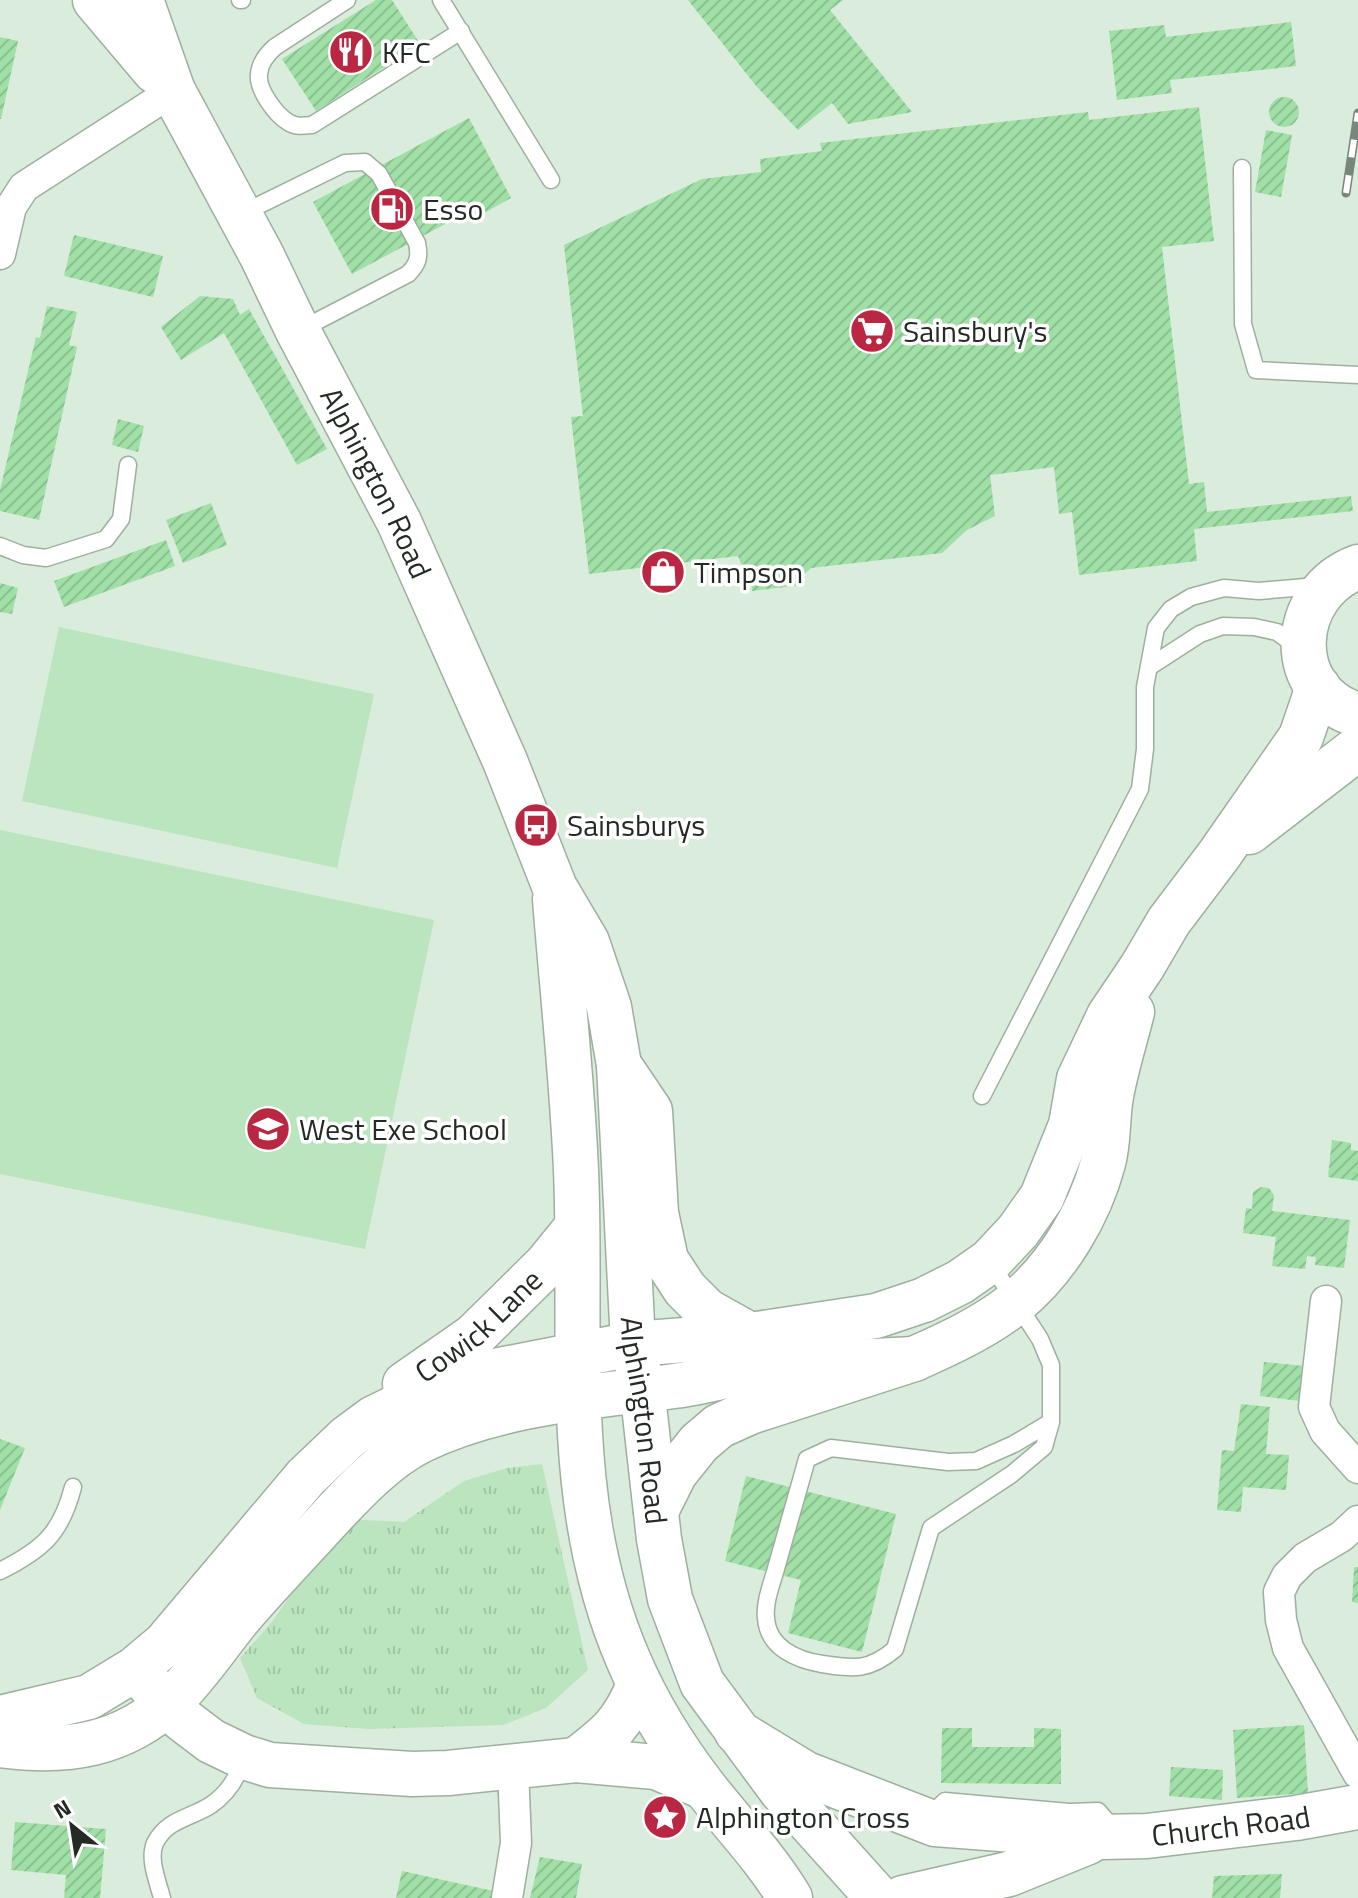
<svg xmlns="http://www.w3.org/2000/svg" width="1358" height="1898" viewBox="0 0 1358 1898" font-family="'Titillium Web',sans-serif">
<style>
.grass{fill:url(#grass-tufts)}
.garden{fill:#bae5be}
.building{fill:url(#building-hatch)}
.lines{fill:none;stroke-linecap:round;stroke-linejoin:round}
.lane-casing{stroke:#9eaf9f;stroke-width:19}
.street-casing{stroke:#9eaf9f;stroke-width:33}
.secondary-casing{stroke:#9eaf9f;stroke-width:47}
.highway-casing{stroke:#9eaf9f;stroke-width:47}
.lane{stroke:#fff;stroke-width:16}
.street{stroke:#fff;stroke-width:30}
.secondary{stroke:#fff;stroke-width:44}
.highway{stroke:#fff;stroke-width:44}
.rail-casing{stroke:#79867a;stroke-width:9}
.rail{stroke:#fff;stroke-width:6;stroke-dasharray:18;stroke-linecap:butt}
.labels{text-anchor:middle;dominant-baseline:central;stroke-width:7;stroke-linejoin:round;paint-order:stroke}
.poi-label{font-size:30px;fill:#242b25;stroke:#fff;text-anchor:start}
.street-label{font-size:30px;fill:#242b25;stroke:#fff}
</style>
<defs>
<pattern id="grass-tufts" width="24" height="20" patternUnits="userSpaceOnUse" patternTransform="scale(2)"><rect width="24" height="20" fill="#bae5be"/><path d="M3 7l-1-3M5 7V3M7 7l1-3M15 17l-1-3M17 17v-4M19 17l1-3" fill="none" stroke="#a0c5a3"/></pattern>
<pattern id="building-hatch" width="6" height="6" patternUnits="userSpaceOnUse" patternTransform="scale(2)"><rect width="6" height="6" fill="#a0e0a7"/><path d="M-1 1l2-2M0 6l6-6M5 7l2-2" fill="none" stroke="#8ac090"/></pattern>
</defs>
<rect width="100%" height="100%" fill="#daecdb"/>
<path class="grass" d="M 542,1464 L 588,1670 L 546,1708 L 503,1725 L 368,1729 L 304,1724 L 257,1698 L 240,1658 L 271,1623 L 344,1519 L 404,1522 L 464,1481 L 507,1468 Z"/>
<g class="garden">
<path d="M 59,627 L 374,694 L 337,868 L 22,801 Z"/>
<path d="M 0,830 L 434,920 L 365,1249 L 0,1174 Z"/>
</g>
<g class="building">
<path d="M 376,0 L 392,0 L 420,44 L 316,111 L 282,59 Z"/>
<path d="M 688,0 L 843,0 L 830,10 L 912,112 L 848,124 L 832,103 L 798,130 L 757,87 Z"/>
<path d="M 1291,22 L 1296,66 L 1170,80 L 1172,93 L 1117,100 L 1109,31 L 1164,25 L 1166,37 Z"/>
<path d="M 0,37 L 18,41 L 1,119 L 0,119 Z"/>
<circle cx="1284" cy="112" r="15"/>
<path d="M 1199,107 L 1214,241 L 1162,247 L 1189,484 L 1204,482 L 1207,512 L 1351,496 L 1353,511 L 1194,529 L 1197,561 L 1079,575 L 1072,512 L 1059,514 L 1054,467 L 990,475 L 995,516 L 967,530 L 942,553 L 811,568 L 802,576 L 802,585 L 752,591 L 751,576 L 741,564 L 738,556 L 589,574 L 571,417 L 583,416 L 564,245 L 702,179 L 761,172 L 760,159 L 822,151 L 820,143 L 1088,112 L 1089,120 Z"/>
<path d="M 469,118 L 511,198 L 479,216 L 475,208 L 352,274 L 313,202 Z"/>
<path d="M 1266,130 L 1292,135 L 1281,197 L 1255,192 Z"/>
<path d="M 74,235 L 163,256 L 153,297 L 64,276 Z"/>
<path d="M 200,296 L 233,299 L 240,315 L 249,309 L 327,449 L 297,465 L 224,333 L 181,360 L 161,327 Z"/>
<path d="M 47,306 L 77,312 L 69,345 L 77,347 L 39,520 L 0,511 L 0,490 L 36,337 L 40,338 Z"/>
<path d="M 118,419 L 144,426 L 138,452 L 112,445 Z"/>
<path d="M 211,503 L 227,545 L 183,563 L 166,520 Z"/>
<path d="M 166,540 L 175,566 L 64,607 L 54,581 Z"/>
<path d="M 0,583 L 18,588 L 12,614 L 0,612 Z"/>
<path d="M 1332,1140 L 1351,1143 L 1351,1150 L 1358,1151 L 1358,1181 L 1328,1177 Z"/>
<path d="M 1261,1187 L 1269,1188 L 1274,1195 L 1272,1211 L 1350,1220 L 1344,1268 L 1315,1265 L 1316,1257 L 1307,1256 L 1305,1269 L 1272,1266 L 1276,1237 L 1243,1233 L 1246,1208 L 1252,1209 L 1253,1192 Z"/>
<path d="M 1264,1362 L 1304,1366 L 1300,1401 L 1260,1396 Z"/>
<path d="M 1241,1404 L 1270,1407 L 1266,1454 L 1289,1455 L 1286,1490 L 1243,1487 L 1241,1512 L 1217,1510 L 1222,1450 L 1234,1451 Z"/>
<path d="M 0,1439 L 25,1448 L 0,1510 Z"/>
<path d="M 746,1476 L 896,1514 L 862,1652 L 788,1633 L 801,1580 L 725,1561 Z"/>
<path d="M 1354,1567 L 1358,1567 L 1358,1603 L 1352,1602 Z"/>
<path d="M 1304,1725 L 1308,1793 L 1237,1798 L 1233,1730 Z"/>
<path d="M 942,1728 L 972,1728 L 972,1747 L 1034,1747 L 1034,1728 L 1061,1729 L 1061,1784 L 941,1783 Z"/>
<path d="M 1171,1767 L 1223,1770 L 1222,1800 L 1169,1796 Z"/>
<path d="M 15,1822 L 106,1829 L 100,1898 L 64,1898 L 66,1875 L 11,1870 Z"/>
<path d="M 540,1857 L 582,1864 L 576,1898 L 530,1898 Z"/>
<path d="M 402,1871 L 498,1892 L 497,1898 L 396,1898 Z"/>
<path d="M 1282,1874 L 1280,1898 L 1212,1898 L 1214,1876 Z"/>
</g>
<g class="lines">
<g class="lane-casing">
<g id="lane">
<path d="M 240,0 L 242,0"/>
<path d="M 347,0 L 275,47 C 267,54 260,62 259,74 C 257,89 275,114 288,122 C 295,127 303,126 312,125 L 461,31"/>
<path d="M 441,0 L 551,180"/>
<path d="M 1242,168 L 1243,324 L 1256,370 L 1358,375"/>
<path d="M 243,213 L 345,163 L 365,162 L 379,174 L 417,243 C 420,257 418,264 408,274 L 300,330"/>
<path d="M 0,546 L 23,555 L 46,558 L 106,539 L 121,519 L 128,465"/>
<path d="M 1149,667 L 1200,634 L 1223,626 L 1254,627 L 1277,632 L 1299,648"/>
<path d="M 982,1096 L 1140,789 L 1145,749 L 1145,687 L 1156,628 L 1171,609 L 1191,597 L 1224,588 L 1259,591 L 1317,586"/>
<path d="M 991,1264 L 1040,1339 L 1051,1365 L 1051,1422 L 1044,1447 L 1012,1474 L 931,1528 L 895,1649 C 869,1671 854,1669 822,1664 C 797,1660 768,1648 766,1618 C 764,1601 773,1581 777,1565 C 787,1529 797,1494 807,1459 L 831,1448 L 948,1462 L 976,1461 L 1014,1444 L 1051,1422"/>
<path d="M 0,1571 C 42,1550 61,1534 73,1487"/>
<path d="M 930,1816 L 945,1801 L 1069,1812 L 1098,1811 L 1115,1831"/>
<path d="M 162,1898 C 158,1882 148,1859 155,1843 C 167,1819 191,1818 211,1805 C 228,1793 237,1779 243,1760"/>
</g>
</g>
<g class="street-casing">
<g id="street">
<path d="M 0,254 L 11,207 L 24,187 L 173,91"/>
<path d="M 1326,1301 L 1314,1407 L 1325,1431 L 1358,1468"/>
<path d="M 1358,1521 L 1342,1536 L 1305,1558 L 1287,1576 L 1279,1592 L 1281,1620 L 1288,1648 L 1358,1773"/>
<path d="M 507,1898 L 516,1843 L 513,1767"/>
</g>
</g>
<g class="secondary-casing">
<g id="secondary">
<path d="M 1358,567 C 1288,593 1283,693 1358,715"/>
<path d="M 1249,832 L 1358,748"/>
<path d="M 619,1065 L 650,1111 L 656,1213 L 666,1260 L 685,1289 L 707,1311 L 750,1335"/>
<path id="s1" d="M 405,1384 L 474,1336 L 546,1265 L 576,1228"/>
<path d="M 656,1511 L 675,1473 L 699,1443 L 719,1426 L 750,1412 L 914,1359 C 948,1344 987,1326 1016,1302 C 1057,1268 1089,1215 1103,1163 C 1109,1142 1107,1118 1111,1096 C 1116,1068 1125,1040 1132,1012"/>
<path d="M 148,1683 L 182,1719 L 211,1741 L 244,1757 L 270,1765 L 412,1774 L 448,1773 L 576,1760 L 656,1767 L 704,1787"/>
<path d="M 0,1718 L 89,1697 L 135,1669 L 165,1644 L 306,1477 L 347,1438 L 374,1418 L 419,1396 L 469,1376 L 633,1344 L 750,1335 L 876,1316 L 924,1300 L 960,1282 L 990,1261 L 1018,1231 L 1042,1197 L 1071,1125 L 1079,1079 L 1109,1016 L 1142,967 L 1169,921 L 1219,855 L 1301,737 L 1318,687"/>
<path id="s2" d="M 737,1732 L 806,1774 L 935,1824 L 1101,1837 L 1147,1836 L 1296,1818 L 1358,1807"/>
<path d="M 0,1745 C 67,1754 123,1746 174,1698 C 198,1674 218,1644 239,1618 C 268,1584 299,1552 329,1519 C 355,1491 386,1458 420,1441 C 498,1403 590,1397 674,1386 C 706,1382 737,1372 769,1368 C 817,1362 866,1362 914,1359"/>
<path d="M 576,1760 C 610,1734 622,1725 639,1685"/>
<path d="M 903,1898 L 1009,1874 L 1088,1842"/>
</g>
</g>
<g class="highway-casing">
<g id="highway">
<path d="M 95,0 L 155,71"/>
<path id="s3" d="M 141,0 L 173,91 L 262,256 L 298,331 L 399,522 L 505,761 L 555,888 L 587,942 L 609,1007 L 619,1065 L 633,1344 L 642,1388 L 659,1539 L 670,1599 L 702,1683 L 781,1790 L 878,1898"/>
<path d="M 555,899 C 562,989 572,1079 576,1170 C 583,1335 560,1502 628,1659 C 647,1704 675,1749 705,1788 C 734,1825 766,1858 790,1898"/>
</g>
</g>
<use href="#lane" class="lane"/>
<use href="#street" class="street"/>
<use href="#secondary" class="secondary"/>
<use href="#highway" class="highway"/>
<g class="rail-casing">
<path id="rail" d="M 1346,193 L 1358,113"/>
</g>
<use href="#rail" class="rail"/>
</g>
<defs>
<g id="restaurant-disc" transform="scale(2.3)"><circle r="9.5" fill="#b92742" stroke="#fff"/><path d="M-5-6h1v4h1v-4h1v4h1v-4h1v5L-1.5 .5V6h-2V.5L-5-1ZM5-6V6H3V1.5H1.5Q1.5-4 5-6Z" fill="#fff"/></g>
<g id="fuel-disc" transform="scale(2.3)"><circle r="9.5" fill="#b92742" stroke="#fff"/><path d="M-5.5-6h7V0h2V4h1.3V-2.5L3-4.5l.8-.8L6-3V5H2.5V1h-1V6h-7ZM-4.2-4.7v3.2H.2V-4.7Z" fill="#fff"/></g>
<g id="supermarket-disc" transform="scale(2.3)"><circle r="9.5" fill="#b92742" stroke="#fff"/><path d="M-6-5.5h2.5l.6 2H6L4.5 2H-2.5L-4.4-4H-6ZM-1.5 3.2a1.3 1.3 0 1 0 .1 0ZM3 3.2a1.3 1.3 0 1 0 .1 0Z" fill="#fff"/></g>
<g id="shop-disc" transform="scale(2.3)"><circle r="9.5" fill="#b92742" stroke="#fff"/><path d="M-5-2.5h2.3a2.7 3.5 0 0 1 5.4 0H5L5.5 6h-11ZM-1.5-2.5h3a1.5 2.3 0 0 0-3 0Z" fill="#fff"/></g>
<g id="bus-disc" transform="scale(2.3)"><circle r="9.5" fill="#b92742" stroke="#fff"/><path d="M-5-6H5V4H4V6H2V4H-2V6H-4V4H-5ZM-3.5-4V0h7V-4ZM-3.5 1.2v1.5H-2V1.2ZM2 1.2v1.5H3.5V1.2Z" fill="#fff"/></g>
<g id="school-disc" transform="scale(2.3)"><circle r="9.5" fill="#b92742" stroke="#fff"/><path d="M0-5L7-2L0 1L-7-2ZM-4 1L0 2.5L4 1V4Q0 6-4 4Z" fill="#fff"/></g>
<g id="sight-disc" transform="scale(2.3)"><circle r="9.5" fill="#b92742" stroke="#fff"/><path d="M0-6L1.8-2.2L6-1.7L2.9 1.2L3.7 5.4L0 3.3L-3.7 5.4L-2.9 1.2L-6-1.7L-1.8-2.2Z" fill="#fff"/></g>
</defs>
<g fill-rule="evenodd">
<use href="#restaurant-disc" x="351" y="52"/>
<use href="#fuel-disc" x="392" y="209"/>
<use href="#supermarket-disc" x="872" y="331"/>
<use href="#shop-disc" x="663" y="572"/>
<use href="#bus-disc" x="536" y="825"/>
<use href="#school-disc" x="268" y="1129"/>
<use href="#sight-disc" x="665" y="1817"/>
</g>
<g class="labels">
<g class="poi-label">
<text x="382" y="52">KFC</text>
<text x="423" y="209">Esso</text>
<text x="903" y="331">Sainsbury's</text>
<text x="694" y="572">Timpson</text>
<text x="567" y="825">Sainsburys</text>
<text x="299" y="1129">West Exe School</text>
<text x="696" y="1817">Alphington Cross</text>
</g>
<g class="street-label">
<text stroke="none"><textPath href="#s3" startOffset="538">Alphington Road</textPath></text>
<text stroke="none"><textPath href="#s1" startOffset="94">Cowick Lane</textPath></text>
<text stroke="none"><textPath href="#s3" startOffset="1528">Alphington Road</textPath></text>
<text stroke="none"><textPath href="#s2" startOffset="516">Church Road</textPath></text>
</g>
</g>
<g transform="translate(72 1826) rotate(330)" stroke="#ffffff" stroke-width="6" paint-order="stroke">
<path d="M0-6L14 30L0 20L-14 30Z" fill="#242b25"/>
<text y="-12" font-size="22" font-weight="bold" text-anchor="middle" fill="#242b25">N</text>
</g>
</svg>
